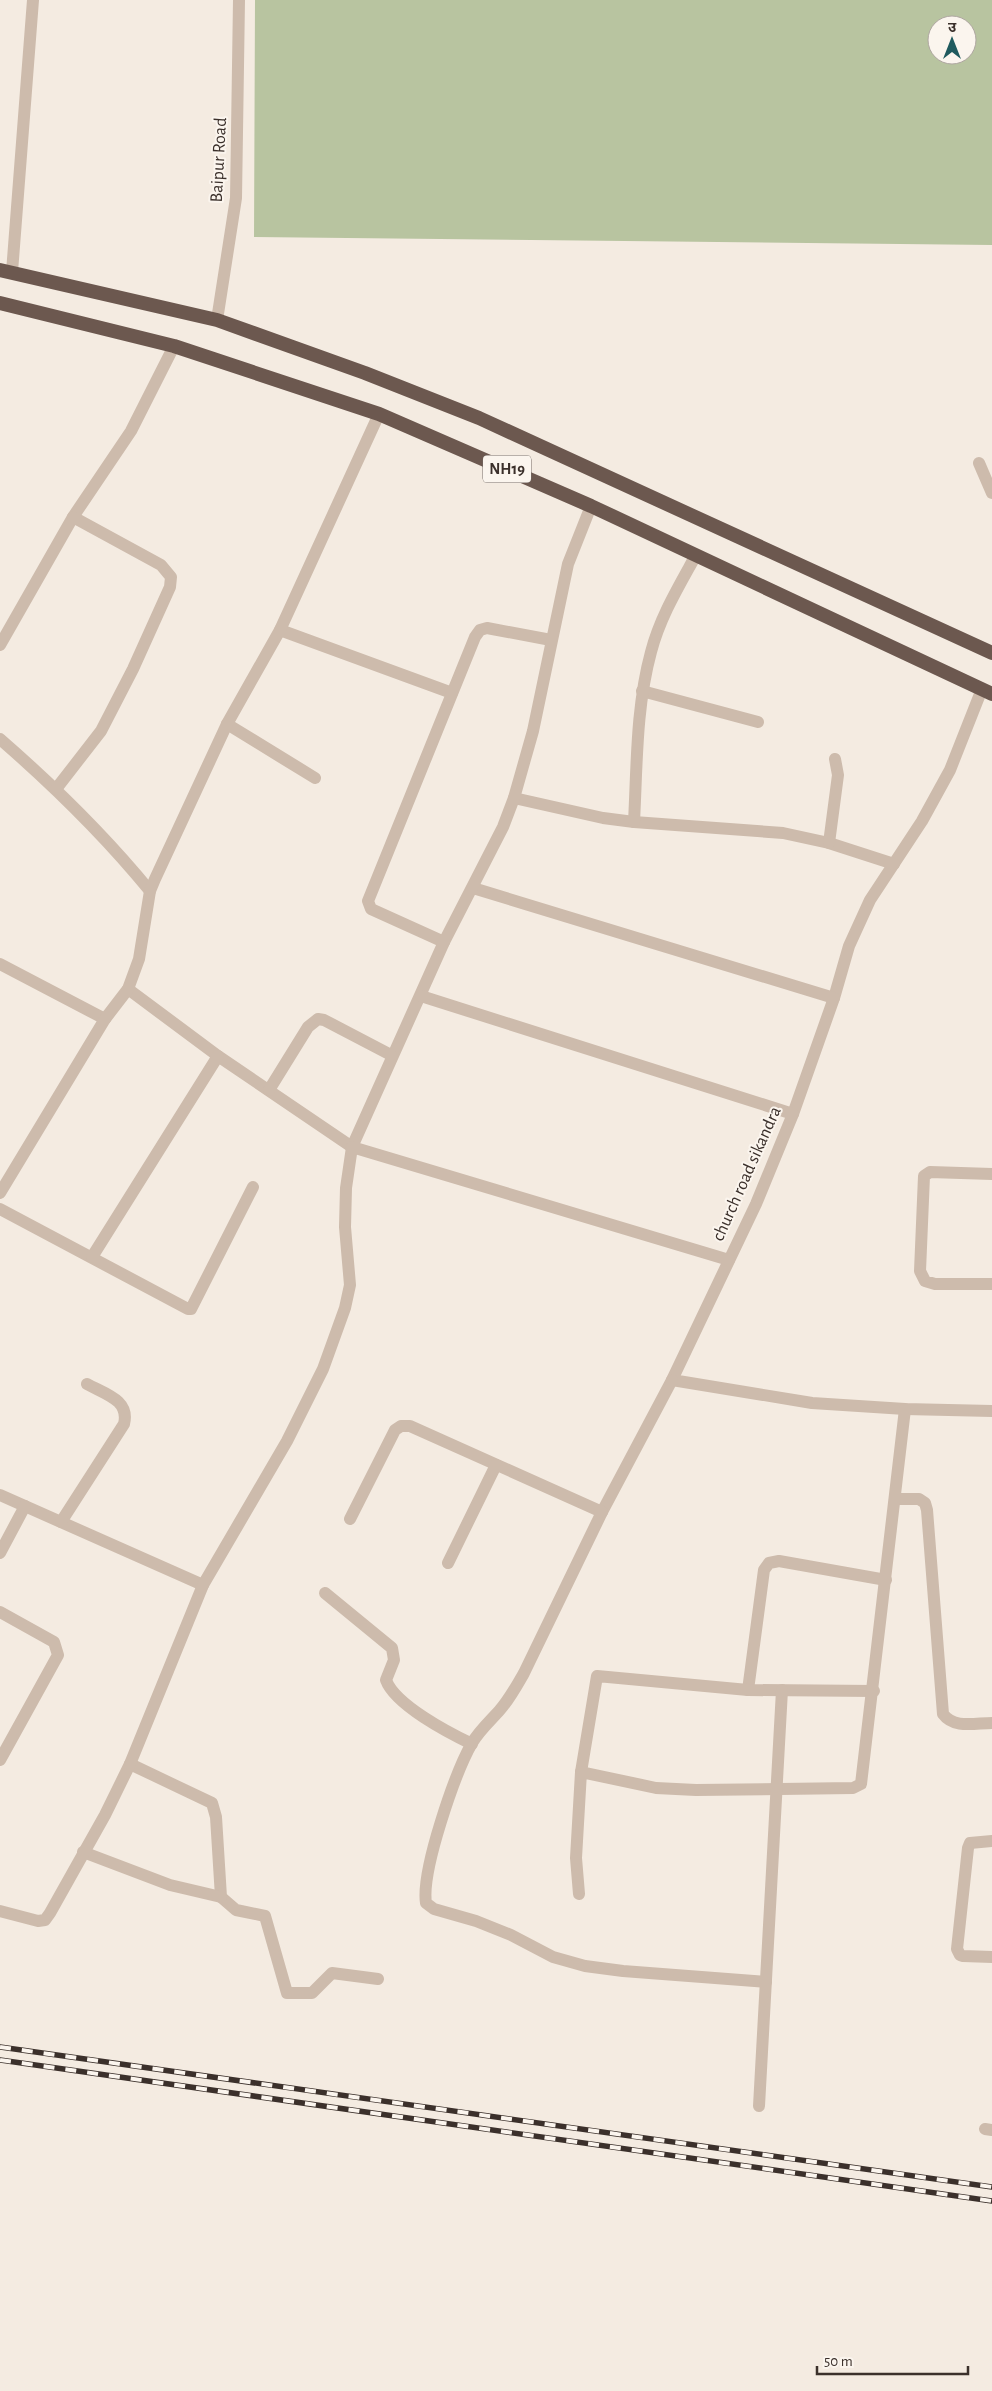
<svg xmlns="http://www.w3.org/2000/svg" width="992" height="2391" viewBox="0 0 992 2391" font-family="'Alegreya Sans','Noto Sans Devanagari',sans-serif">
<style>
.green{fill:#b8c4a0;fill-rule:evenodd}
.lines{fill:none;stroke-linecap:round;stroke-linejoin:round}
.service{stroke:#cdbbac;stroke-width:12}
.minor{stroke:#cdbbac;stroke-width:12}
.trunk{stroke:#6c584f;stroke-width:14}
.rail-casing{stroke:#3b302b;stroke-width:5.5}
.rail{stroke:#fbf5ee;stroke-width:4;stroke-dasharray:11;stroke-linecap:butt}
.labels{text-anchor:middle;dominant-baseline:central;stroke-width:4;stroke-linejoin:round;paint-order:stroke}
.shield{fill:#fbf5ee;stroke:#756b66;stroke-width:1}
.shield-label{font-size:16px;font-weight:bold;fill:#3b302b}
.street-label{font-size:18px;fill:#3b302b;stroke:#fbf5ee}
</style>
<rect width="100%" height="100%" fill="#f4ebe1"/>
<path class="green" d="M 255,0 L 992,0 L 992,245 L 254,237 ZM 937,25 L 967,25 L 967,55 L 937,55 Z"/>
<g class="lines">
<path class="service" d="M 979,463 L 992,493"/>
<g class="minor">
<path d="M 12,272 L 33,0"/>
<path d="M 217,320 L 236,198 L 239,0"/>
<path d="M 280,630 L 452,693"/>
<path d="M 0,645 L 73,517 L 131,431 L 174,346"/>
<path d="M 982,689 L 950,770 L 922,821 L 870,900 L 849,946 L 834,998 L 793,1114 L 756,1204 L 672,1380 L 812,1403 L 905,1409 L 992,1411"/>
<path d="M 642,691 L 758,722"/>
<path d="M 227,724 L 315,778"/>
<path d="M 0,739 C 54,786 105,836 150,891"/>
<path d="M 56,789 L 101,731 L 133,669 L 170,587 L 171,577 L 161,565 L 73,517"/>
<path d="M 514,798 L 603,818 L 634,822 L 783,833 L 829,843 L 894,864"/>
<path d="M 634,822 C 637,765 636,707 651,652 C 660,617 679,586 696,555"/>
<path d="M 829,843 L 838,775 L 835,759"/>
<path d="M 473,888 L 834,998"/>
<path d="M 444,942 L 371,909 L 368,901 L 475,637 L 480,630 L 487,628 L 551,640"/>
<path d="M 0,964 L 105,1019"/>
<path d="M 128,989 L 218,1056 L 352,1147 L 444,942 L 503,827 L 514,798 L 533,731 L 568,564 L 591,506"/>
<path d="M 421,996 L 793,1114"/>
<path d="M 269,1090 L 308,1027 L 318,1019 L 324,1020 L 391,1055"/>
<path d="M 992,1174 L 930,1172 L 924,1176 L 920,1271 L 925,1281 L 935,1284 L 992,1284"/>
<path d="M 0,1193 L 105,1019 L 128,989 L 139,959 L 150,891 L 155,879 L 227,724 L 280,630 L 379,414"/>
<path d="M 0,1209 L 188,1309 L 191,1309 L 253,1187"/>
<path d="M 92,1257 L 218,1056"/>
<path d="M 672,1380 L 602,1512 L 524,1673 C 516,1687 509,1700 499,1711 C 489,1722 479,1731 472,1743 C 455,1773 421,1871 426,1903 L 434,1909 L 476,1921 L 511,1935 L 553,1957 L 585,1966 L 623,1971 L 766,1982"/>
<path d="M 0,1495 L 203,1585"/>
<path d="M 895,1499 L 919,1499 L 925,1503 L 927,1510 L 943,1714 C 954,1729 975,1723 992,1723"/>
<path d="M 350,1519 L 395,1430 L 401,1426 L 410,1426 L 602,1512"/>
<path d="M 61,1522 L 124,1424 C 130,1400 105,1394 87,1384"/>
<path d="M 0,1553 L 25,1506"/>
<path d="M 448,1563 L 496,1465"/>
<path d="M 325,1593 L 392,1648 L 394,1660 L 386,1680 C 395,1705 449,1733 472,1744"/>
<path d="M 0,1612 L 54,1642 L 58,1655 L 0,1760"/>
<path d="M 748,1690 L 764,1570 L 769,1563 L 779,1561 L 886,1580"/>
<path d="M 130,1764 L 212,1803 L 216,1817 L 221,1897 L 236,1910 L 265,1916 L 287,1993 L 312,1993 L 332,1973 L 378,1979"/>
<path d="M 581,1772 L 597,1676 L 748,1690 L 874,1691"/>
<path d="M 992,1841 L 970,1843 L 968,1848 L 957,1949 L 960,1955 L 963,1956 L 992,1957"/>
<path d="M 83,1852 L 170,1885 L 221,1897"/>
<path d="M 579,1894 L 576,1858 L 581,1772 L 656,1788 L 696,1790 L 853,1788 L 861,1784 L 905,1409"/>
<path d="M 0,1911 L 38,1921 L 45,1920 L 50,1913 L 105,1815 L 130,1764 L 203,1585 L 287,1441 L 323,1369 L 345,1308 L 350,1285 L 345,1227 L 346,1188 L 352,1147 L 729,1260"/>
<path d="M 759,2106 L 782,1690"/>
<path d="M 985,2129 L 992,2130"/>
</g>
<g class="trunk">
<path d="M 0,270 L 217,320 L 365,373 L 479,418 L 992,653"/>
<path d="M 0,303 L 174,346 L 379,414 L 591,506 L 992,694"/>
</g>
<g class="rail-casing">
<g id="rail">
<path d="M 0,2047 L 992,2187"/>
<path d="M 0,2060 L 992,2201"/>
</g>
</g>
<use href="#rail" class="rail"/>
</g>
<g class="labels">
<rect class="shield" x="483" y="455.5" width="48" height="27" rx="4"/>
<g class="shield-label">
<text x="507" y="469">NH19</text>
</g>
<g class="street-label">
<text transform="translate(219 160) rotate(-87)">Baipur Road</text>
<text transform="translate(747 1174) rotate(-66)">church road sikandra</text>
</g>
</g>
<g transform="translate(952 40)"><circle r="24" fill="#fbf5ee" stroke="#aea6a0"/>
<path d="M0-4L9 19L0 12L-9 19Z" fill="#1f5a5e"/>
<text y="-8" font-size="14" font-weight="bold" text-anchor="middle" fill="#3b302b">उ</text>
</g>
<path d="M817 2366v8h151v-8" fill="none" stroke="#3b302b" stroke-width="2.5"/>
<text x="824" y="2366" font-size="15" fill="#3b302b" stroke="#fbf5ee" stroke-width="4" paint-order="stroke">50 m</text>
</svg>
